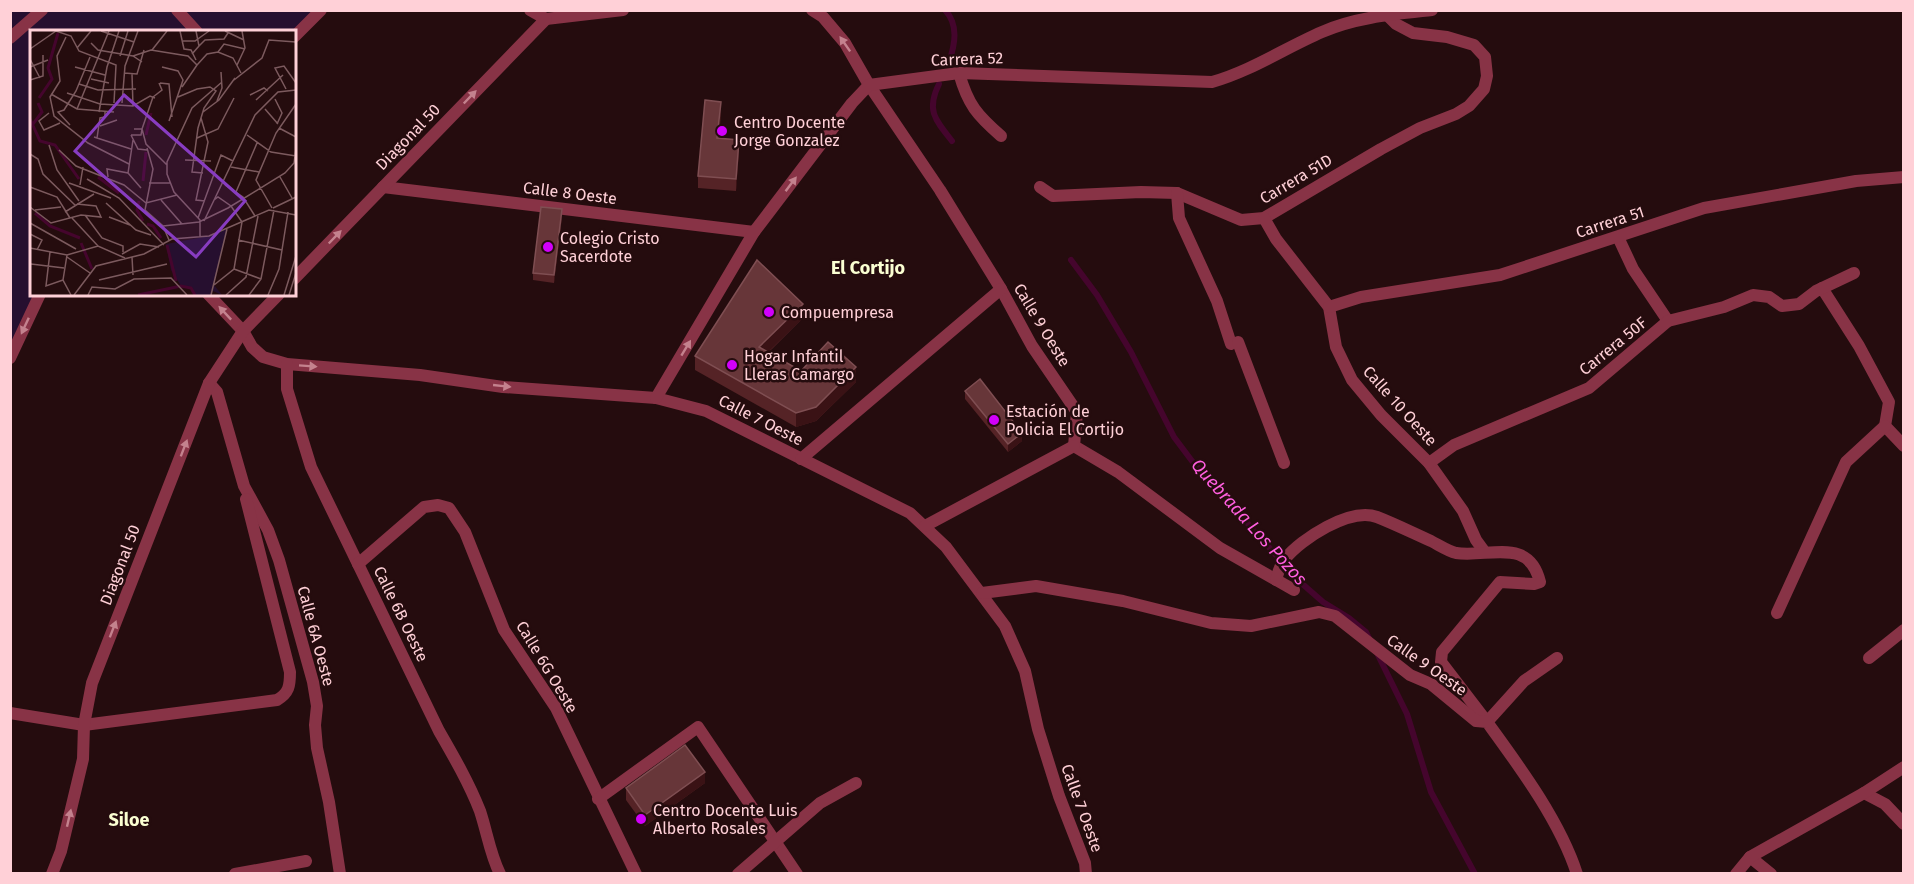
<svg xmlns="http://www.w3.org/2000/svg" width="1914" height="884" viewBox="0 0 1914 884" font-family="'Fira Sans',sans-serif">
<style>
.green{fill:#260f2f}
.lines{fill:none;stroke-linecap:round;stroke-linejoin:round}
.stream{stroke:#45052d;stroke-width:6}
.service{stroke:#883346;stroke-width:12}
.minor{stroke:#883346;stroke-width:12}
.tertiary{stroke:#883346;stroke-width:12}
.wall{fill:#552326}
.shaded-wall{fill:#3a1215}
.building{fill:#673639;stroke:#7f4e52;stroke-width:1.5}
.oneway{fill:#c4828e}
.poi-dot{fill:#d200fb;stroke:#250c0e;stroke-width:2}
.labels{text-anchor:middle;dominant-baseline:central;stroke-width:5;stroke-linejoin:round;paint-order:stroke}
.street-label{font-size:16px;fill:#ffd0d7;stroke:#250c0e}
.poi-label{font-size:16px;fill:#ffd0d7;stroke:#250c0e;text-anchor:start}
.neighbourhood-label{font-size:18px;font-weight:bold;fill:#fbffd2;stroke:#250c0e}
.water-label{font-size:18px;font-style:italic;fill:#ff5edf;stroke:#250c0e}
.inset-river{fill:none;stroke:#45052d;stroke-width:3}
.inset-road{fill:none;stroke:#7c5a5e;stroke-width:1.5}
.view{fill:#883cc1;fill-opacity:0.15;stroke:#883cc1;stroke-width:3}
.inset-edge{fill:none;stroke:#ffd0d7;stroke-width:3}
</style>
<rect width="100%" height="100%" fill="#250c0e"/>
<path class="green" d="M 11,11 L 321,11 L 294,32 L 32,32 L 32,294 L 40,294 L 11,358 Z"/>
<g class="lines">
<g class="stream">
<path d="M 945,10 C 959,25 955,44 949,62"/>
<path d="M 939,84 C 926,110 935,120 952,141"/>
<path d="M 1071,260 L 1097,295 L 1131,352 L 1174,437 L 1192,461 L 1299,581 L 1323,602 L 1349,618 L 1366,632 L 1369,638"/>
<path d="M 1377,653 L 1407,714 L 1431,792 L 1475,874"/>
</g>
<g class="service">
<path d="M 177,10 L 197,32"/>
<path d="M 10,38 L 42,10"/>
</g>
<g class="minor">
<path d="M 812,10 L 823,17 L 845,43 L 869,85 L 940,190 L 1001,289 L 1032,346 L 1077,412 L 1074,446 L 1118,472 L 1220,548 L 1294,590"/>
<path d="M 546,19 L 623,10"/>
<path d="M 959,73 C 968,105 977,115 1001,136"/>
<path d="M 383,187 L 754,232"/>
<path d="M 1040,187 L 1053,196 L 1141,192 L 1177,193 L 1241,220 L 1264,218 L 1381,149 L 1420,128 L 1456,114 L 1469,106 L 1484,89 L 1487,76 L 1485,57 L 1474,45 L 1447,37 L 1413,33 L 1396,24 L 1386,14"/>
<path d="M 1177,193 L 1179,218 L 1217,301 L 1231,344"/>
<path d="M 1264,218 L 1276,239 L 1329,307 L 1336,347 L 1352,380 L 1381,415 L 1429,463 L 1463,511 L 1476,540 L 1484,551"/>
<path d="M 1618,237 L 1633,269 L 1668,321"/>
<path d="M 1822,288 L 1859,346 L 1889,402 L 1885,426 L 1904,446"/>
<path d="M 208,294 L 243,331 L 252,347 L 263,357 L 287,364 L 420,375 L 503,387 L 656,398 L 706,411 L 910,513 L 946,547 L 1005,626 L 1025,671 L 1038,729 L 1059,796 L 1085,863 L 1086,874"/>
<path d="M 1329,307 L 1361,297 L 1500,275 L 1704,208 L 1856,181 L 1904,177"/>
<path d="M 1238,342 L 1284,463"/>
<path d="M 287,364 L 287,389 L 311,467 L 439,731 C 454,757 469,783 480,811 C 487,832 490,854 500,874"/>
<path d="M 209,383 L 217,392 L 244,486 L 268,530 L 279,560 L 313,682 L 317,706 L 315,725 L 317,748 L 329,802 L 340,874"/>
<path d="M 656,398 L 754,232 L 852,103 L 869,85 L 959,73 L 1212,82 C 1251,71 1285,48 1322,32 C 1356,17 1395,14 1432,10"/>
<path d="M 801,459 L 1001,289"/>
<path d="M 1429,463 L 1454,445 L 1589,388 L 1668,321 L 1724,307 L 1753,295 L 1769,297 L 1782,306 L 1799,304 L 1816,291 L 1854,273"/>
<path d="M 925,526 L 1074,446"/>
<path d="M 358,564 L 424,507 L 438,505 L 449,508 L 465,532 L 504,630 L 556,708 L 636,874"/>
<path d="M 1276,580 C 1278,573 1280,564 1285,559 C 1301,539 1350,507 1377,517 C 1395,524 1413,533 1431,541 C 1439,545 1448,551 1456,553 C 1488,558 1529,536 1540,582 L 1534,584 L 1500,582 L 1442,652 L 1441,662 L 1487,722 L 1524,681 L 1557,658"/>
<path d="M 982,593 L 1036,586 L 1123,601 L 1211,623 L 1251,626 L 1319,612 L 1335,616 L 1410,675 L 1431,684 L 1476,721 L 1487,722 C 1519,766 1560,821 1577,874"/>
<path d="M 1777,613 L 1846,462 L 1885,426"/>
<path d="M 1869,658 L 1904,630"/>
<path d="M 10,713 L 84,725 L 277,700 C 289,693 290,686 290,672 L 246,499"/>
<path d="M 1864,793 L 1885,804 L 1904,824"/>
<path d="M 598,799 L 698,727 L 797,874"/>
<path d="M 1750,857 L 1771,874"/>
<path d="M 235,874 L 306,861"/>
<path d="M 738,874 L 820,803 L 856,783"/>
<path d="M 1736,874 L 1750,857 L 1864,793 L 1904,767"/>
</g>
<g class="tertiary">
<path d="M 294,37 L 321,10"/>
<path d="M 294,279 L 546,19 L 530,10"/>
<path d="M 10,358 L 40,294"/>
<path d="M 52,874 L 61,851 L 83,759 L 84,725 L 92,683 L 209,383 L 243,331 L 279,294"/>
</g>
</g>
<g class="wall">
<path d="M 721,113 L 719,138 L 739,151 L 736,191 L 698,188 L 698,176 Z"/>
<path d="M 562,217 L 554,283 L 533,280 L 533,273 Z"/>
<path d="M 803,318 L 769,352 L 801,371 L 856,382 L 816,421 L 796,427 L 695,370 L 695,356 Z"/>
<path d="M 965,391 L 1022,441 L 1008,452 L 965,399 Z"/>
<path d="M 705,783 L 645,826 L 626,800 L 626,788 Z"/>
</g>
<g class="shaded-wall">
<path d="M 721,102 L 721,113 L 717,149 L 717,138 Z"/>
<path d="M 739,140 L 739,151 L 736,191 L 736,179 Z"/>
<path d="M 562,209 L 562,217 L 554,283 L 554,275 Z"/>
<path d="M 803,304 L 803,318 L 759,361 L 759,347 Z"/>
<path d="M 856,367 L 856,382 L 816,421 L 796,427 L 796,413 Z"/>
<path d="M 1022,433 L 1022,441 L 1008,452 L 1008,444 Z"/>
<path d="M 705,772 L 705,783 L 645,826 L 645,815 Z"/>
</g>
<g class="building">
<path d="M 705,100 L 721,102 L 717,138 L 739,140 L 736,179 L 698,176 Z"/>
<path d="M 541,207 L 562,209 L 554,275 L 533,273 Z"/>
<path d="M 757,260 L 803,304 L 759,347 L 801,371 L 828,342 L 856,367 L 816,407 L 796,413 L 695,356 Z"/>
<path d="M 980,379 L 1022,433 L 1008,444 L 965,391 Z"/>
<path d="M 685,745 L 705,772 L 645,815 L 626,788 Z"/>
</g>
<defs><path id="oneway-solid" d="M-6-.8H1V-3.2L6.5 0L1 3.2V.8H-6Z" transform="scale(1.5)"/></defs>
<g class="oneway">
<use href="#oneway-solid" transform="translate(845 44) rotate(-125)"/>
<use href="#oneway-solid" transform="translate(470 97) rotate(-46)"/>
<use href="#oneway-solid" transform="translate(791 184) rotate(-53)"/>
<use href="#oneway-solid" transform="translate(335 237) rotate(-46)"/>
<use href="#oneway-solid" transform="translate(225 313) rotate(-133)"/>
<use href="#oneway-solid" transform="translate(25 326) rotate(115)"/>
<use href="#oneway-solid" transform="translate(686 348) rotate(-59)"/>
<use href="#oneway-solid" transform="translate(308 366) rotate(4)"/>
<use href="#oneway-solid" transform="translate(502 386) rotate(6)"/>
<use href="#oneway-solid" transform="translate(184 448) rotate(-69)"/>
<use href="#oneway-solid" transform="translate(113 629) rotate(-69)"/>
<use href="#oneway-solid" transform="translate(69 818) rotate(-77)"/>
</g>
<g class="poi-dot">
<circle cx="722" cy="131" r="6"/>
<circle cx="548" cy="247" r="6"/>
<circle cx="769" cy="312" r="6"/>
<circle cx="732" cy="365" r="6"/>
<circle cx="994" cy="420" r="6"/>
<circle cx="641" cy="819" r="6"/>
</g>
<g class="labels">
<g class="street-label">
<text transform="translate(967 59) rotate(-2)">Carrera 52</text>
<text transform="translate(408 137) rotate(-46)">Diagonal 50</text>
<text transform="translate(1296 179) rotate(-31)">Carrera 51D</text>
<text transform="translate(570 193) rotate(7)">Calle 8 Oeste</text>
<text transform="translate(1610 222) rotate(-18)">Carrera 51</text>
<text transform="translate(1042 325) rotate(59)">Calle 9 Oeste</text>
<text transform="translate(1613 346) rotate(-39)">Carrera 50F</text>
<text transform="translate(1400 406) rotate(48)">Calle 10 Oeste</text>
<text transform="translate(761 420) rotate(27)">Calle 7 Oeste</text>
<text transform="translate(120 565) rotate(-69)">Diagonal 50</text>
<text transform="translate(401 614) rotate(64)">Calle 6B Oeste</text>
<text transform="translate(316 636) rotate(75)">Calle 6A Oeste</text>
<text transform="translate(1427 665) rotate(35)">Calle 9 Oeste</text>
<text transform="translate(547 667) rotate(59)">Calle 6G Oeste</text>
<text transform="translate(1082 808) rotate(70)">Calle 7 Oeste</text>
</g>
<g class="poi-label">
<text x="734" y="122">Centro Docente<tspan x="734" dy="18">Jorge Gonzalez</tspan></text>
<text x="560" y="238">Colegio Cristo<tspan x="560" dy="18">Sacerdote</tspan></text>
<text x="781" y="312">Compuempresa</text>
<text x="744" y="356">Hogar Infantil<tspan x="744" dy="18">Lleras Camargo</tspan></text>
<text x="1006" y="411">Estación de<tspan x="1006" dy="18">Policia El Cortijo</tspan></text>
<text x="653" y="810">Centro Docente Luis<tspan x="653" dy="18">Alberto Rosales</tspan></text>
</g>
<g class="neighbourhood-label">
<text x="868" y="268">El Cortijo</text>
<text x="129" y="820">Siloe</text>
</g>
<g class="water-label">
<text transform="translate(1249 522) rotate(48)">Quebrada Los Pozos</text>
</g>
</g>
<g transform="translate(30 30)">
<rect width="266" height="266" fill="#250c0e"/>
<path d="M 197,199 L 184,255 L 192,265 L 183,261 L 181,265 L 165,265 L 161,258 L 151,256 L 141,240 L 136,214 L 179,206 Z" fill="#260f2f"/>
<path class="inset-river" d="M 9,68 L 22,49 L 18,38 L 28,3M 0,89 L 10,111 L 25,115 L 49,149M 3,94 L 12,82 L 8,73M 116,105 L 121,83M 68,147 L 89,163M 113,151 L 116,122M 109,171 L 107,180 L 113,191M 5,183 L 20,196 L 50,208M 117,194 L 123,196 L 131,208M 51,213 L 62,239M 137,215 L 146,251M 108,265 L 151,256 L 161,258 L 165,265"/>
<path class="inset-road" d="M 71,1 L 104,12M 150,1 L 154,19 L 161,20 L 166,30M 195,1 L 214,10M 36,7 L 27,26 L 30,51 L 20,67 L 24,86 L 58,113 L 99,134M 153,11 L 165,11 L 179,1M 61,13 L 68,20 L 103,26 L 112,32M 169,16 L 175,10 L 194,9 L 198,3M 47,18 L 61,1M 0,19 L 26,1 L 41,6 L 49,21 L 86,35 L 84,73M 122,20 L 137,1M 188,22 L 194,14 L 215,19M 162,24 L 169,16 L 166,1M 90,26 L 98,1M 103,26 L 121,20 L 158,26 L 167,35M 0,29 L 10,48M 167,35 L 177,24 L 188,22 L 203,28 L 211,43M 207,35 L 215,18 L 212,1M 0,37 L 18,30M 45,37 L 75,45M 132,37 L 148,41 L 153,50 L 139,91M 94,43 L 107,44 L 114,20M 102,44 L 103,76M 61,49 L 79,53M 0,50 L 13,46 L 13,25M 204,50 L 232,28 L 239,10 L 266,12M 130,53 L 139,54 L 142,87M 49,54 L 68,60 L 106,59M 152,57 L 167,35M 256,59 L 245,38 L 254,36 L 266,53M 37,63 L 70,74 L 103,76 L 120,66 L 125,68M 21,64 L 47,79 L 84,82M 220,65 L 234,58 L 238,61M 123,67 L 112,99 L 116,114 L 137,135M 123,67 L 132,60 L 129,53M 148,67 L 167,59 L 180,57 L 186,61 L 174,78 L 168,98 L 162,142 L 173,143M 245,69 L 252,83 L 247,94M 226,70 L 253,45M 187,71 L 192,58 L 191,42M 92,73 L 95,36 L 108,1M 47,79 L 79,1M 235,79 L 248,94M 69,82 L 77,37 L 89,1M 173,82 L 189,70 L 205,48M 19,83 L 9,91 L 14,100 L 30,93M 171,88 L 178,112 L 166,170 L 175,171M 40,95 L 28,82 L 34,80 L 46,61 L 60,27M 70,96 L 87,90M 249,98 L 266,107M 101,105 L 108,119 L 117,120M 101,105 L 111,105 L 112,99 L 104,99M 217,105 L 241,122 L 266,126M 64,107 L 101,119M 67,108 L 70,88 L 75,87 L 75,82M 167,108 L 188,99 L 204,68M 19,115 L 27,140 L 49,171M 117,118 L 123,139 L 115,180 L 133,196 L 139,210M 29,120 L 46,136 L 94,155 L 116,173 L 147,165M 0,124 L 8,129 L 13,144 L 46,176M 155,130 L 181,131M 201,137 L 229,142M 98,143 L 103,110M 78,147 L 77,139 L 98,143 L 111,158M 250,147 L 262,168M 57,149 L 89,168 L 134,215M 39,153 L 81,168M 119,153 L 141,153M 50,155 L 53,137M 195,155 L 213,167 L 225,186M 0,157 L 27,167 L 40,188M 206,162 L 227,113M 131,170 L 152,194M 184,170 L 188,167 L 201,176 L 212,192 L 204,239 L 184,255M 76,173 L 106,200 L 121,205M 0,177 L 21,193 L 51,185 L 71,187 L 66,176 L 47,174M 242,178 L 226,150 L 246,103 L 266,74M 243,178 L 266,167M 5,180 L 31,177M 35,182 L 64,164M 55,185 L 72,208 L 93,216 L 93,222M 79,187 L 100,195M 42,188 L 68,216M 168,188 L 191,125 L 203,131M 174,191 L 225,85 L 248,62 L 266,60M 0,193 L 46,219M 133,196 L 169,192 L 198,178 L 255,143 L 264,133 L 266,119M 0,204 L 12,210 L 7,220M 170,207 L 170,190 L 144,162 L 137,144 L 137,132 L 162,78 L 192,52M 208,210 L 252,220M 0,218 L 37,225 L 68,216 L 95,228M 20,222 L 16,256 L 33,250M 92,224 L 110,214 L 129,217M 37,225 L 33,250 L 41,265M 37,227 L 60,243M 102,227 L 103,245M 1,234 L 34,238M 204,239 L 231,249M 69,250 L 137,234M 44,265 L 66,236 L 114,224 L 142,209 L 179,206 L 239,180 L 266,185M 58,265 L 62,257 L 85,259 L 104,249 L 141,248 L 157,265M 181,265 L 197,199M 196,265 L 216,247 L 228,186M 219,265 L 231,249 L 244,180M 238,265 L 249,239 L 258,182M 254,265 L 266,226M 259,265 L 266,243"/>
<path class="view" d="M 94,65 L 215,171 L 166,227 L 45,121 Z"/>
<rect width="266" height="266" class="inset-edge"/>
</g>
<rect width="1914" height="884" fill="none" stroke="#ffd0d7" stroke-width="24"/>
</svg>
